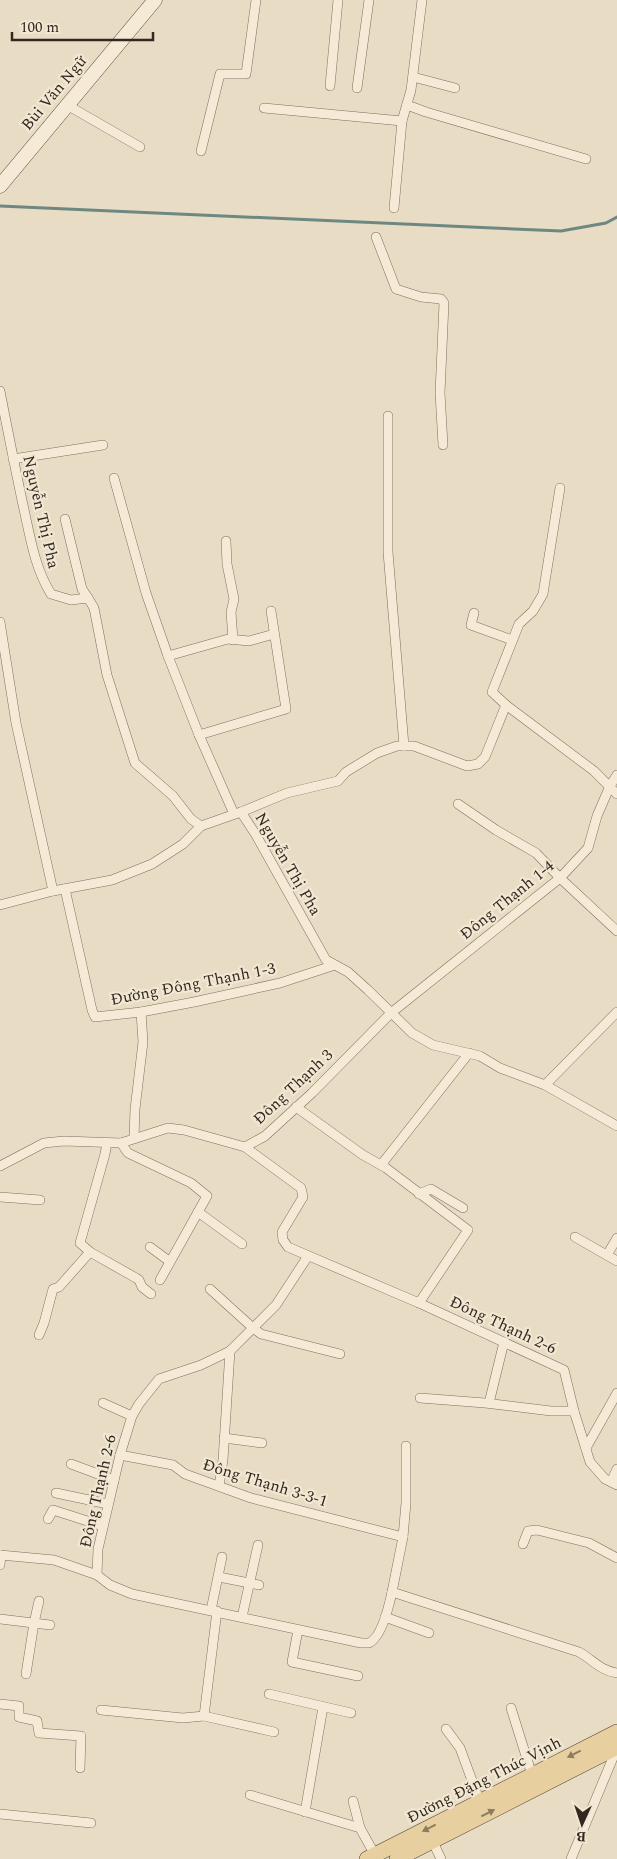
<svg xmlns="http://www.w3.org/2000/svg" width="617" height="1859" viewBox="0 0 617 1859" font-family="Spectral,serif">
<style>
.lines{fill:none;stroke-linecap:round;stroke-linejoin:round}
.stream{stroke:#6d8881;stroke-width:3}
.street-casing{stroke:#806f5c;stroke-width:10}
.secondary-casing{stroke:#625040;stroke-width:15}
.primary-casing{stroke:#4f3e30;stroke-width:16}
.street{stroke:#f4ead6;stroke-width:9}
.secondary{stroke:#f4ead6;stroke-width:14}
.primary{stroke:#e7cfa0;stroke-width:15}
.oneway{fill:#8c7c60}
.labels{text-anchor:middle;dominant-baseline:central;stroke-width:4.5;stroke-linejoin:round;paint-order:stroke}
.street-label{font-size:16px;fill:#32281f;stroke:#f1e7d2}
</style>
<rect width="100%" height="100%" fill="#e8dcc4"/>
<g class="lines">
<path class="stream" d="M 0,206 L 561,231 L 606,223 L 617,217"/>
<g class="street-casing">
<g id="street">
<path d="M 413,77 L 455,88"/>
<path d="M 330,86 L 338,0"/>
<path d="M 357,88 L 369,0"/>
<path d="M 67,105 L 140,147"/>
<path d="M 407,105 L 426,112 L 586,159"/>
<path d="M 264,108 L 402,121"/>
<path d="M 201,151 L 220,74 L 246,74 L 256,0"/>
<path d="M 394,208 L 402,121 L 411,90 L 422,0"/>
<path d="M 376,237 L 396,289 L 421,297 L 441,299 L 444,303 L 440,393 L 443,445"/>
<path d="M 0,391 C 8,432 16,473 25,514 C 31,542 36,570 51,594 L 71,600 L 88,598 L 94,608 L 107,675 L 135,763 L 173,796 L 191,819 L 201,826 L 241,812 L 256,835 L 326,960 L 348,972 L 368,990 L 412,1033 L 433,1045 L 480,1056 L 500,1068 L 545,1085 L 617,1126"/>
<path d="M 388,416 L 388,552 L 404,746"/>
<path d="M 13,459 L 103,445"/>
<path d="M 114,478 L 146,593 L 168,656 L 199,735 L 234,814"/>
<path d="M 65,519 L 82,589 L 88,598"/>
<path d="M 226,541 L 227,564 L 234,599 L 231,612 L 233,640"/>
<path d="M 474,613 L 471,625 L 512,640"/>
<path d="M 0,622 L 16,723 L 53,891"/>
<path d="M 168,656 L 228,639 L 249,641 L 274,634"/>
<path d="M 506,705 L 492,692 L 519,624 L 533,611 L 543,594 L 560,488"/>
<path d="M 199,735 L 286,709 L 271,611"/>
<path d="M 458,804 L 496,830 L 536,853 L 560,878 L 617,931"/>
<path d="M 241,812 L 287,793 L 338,781 L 346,772 L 377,753 L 397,746 L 414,746 L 467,766 L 478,764 L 485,757 L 506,705 L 594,771 L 617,794"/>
<path d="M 65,889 L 92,1010 L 95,1017 L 141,1012 L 194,1002 L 280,983 L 335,965"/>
<path d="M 0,905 L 53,891 L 112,880 L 152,864 L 183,844 L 201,826"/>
<path d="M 545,1085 L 617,1012"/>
<path d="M 296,1107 L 363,1155 L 386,1168 L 468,1230 L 419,1303"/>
<path d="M 134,1138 L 135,1109 L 143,1042 L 141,1012"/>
<path d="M 107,1143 L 105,1154 L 80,1243 L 90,1252 L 136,1278 L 139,1280 L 142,1287 L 151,1294"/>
<path d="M 121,1143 L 128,1153 L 191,1183 L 207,1196 L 160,1280"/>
<path d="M 245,1147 L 301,1188 L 303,1197 L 282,1232 L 283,1240 L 288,1247 L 419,1303 L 564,1370 L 574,1411 L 590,1462 L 605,1479 L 617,1485"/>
<path d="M 381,1165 L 469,1053"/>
<path d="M 0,1166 L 44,1143 L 64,1141 L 121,1143 L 168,1128 L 184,1130 L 245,1147 L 265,1136 L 312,1093 L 391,1013 L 560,878 L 588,848 L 597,816 L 610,786 L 617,775"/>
<path d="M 419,1194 L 431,1189 L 463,1208"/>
<path d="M 0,1197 L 40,1200"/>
<path d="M 198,1212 L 242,1244"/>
<path d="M 575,1237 L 617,1261"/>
<path d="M 150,1247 L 169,1261"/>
<path d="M 607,1255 L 617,1238"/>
<path d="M 308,1256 L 276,1305 L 230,1351 L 201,1365 L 159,1379 L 139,1404 L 132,1416 L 120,1455 L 98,1549 L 97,1575 L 110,1585 L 132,1594 L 361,1643 L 369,1643 C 382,1637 389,1606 392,1592"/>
<path d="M 210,1289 L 253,1328 L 261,1334 L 340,1354"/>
<path d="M 39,1335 L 44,1323 L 53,1289 L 59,1287 L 90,1252"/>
<path d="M 420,1398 L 485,1403 L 551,1411 L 574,1411"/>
<path d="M 103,1403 L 132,1416"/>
<path d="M 489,1403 L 504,1342"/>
<path d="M 224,1438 L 262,1443"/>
<path d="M 406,1446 L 406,1503 L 403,1537 L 392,1592 L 579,1652 C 593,1660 601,1671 617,1673"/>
<path d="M 586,1448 L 617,1393"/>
<path d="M 120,1455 L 173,1465 L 185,1474 L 251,1498 L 403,1537"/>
<path d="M 71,1464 L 114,1480"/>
<path d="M 611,1482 L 617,1469"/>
<path d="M 219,1486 L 223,1460 L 230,1351"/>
<path d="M 56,1493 L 108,1504"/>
<path d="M 48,1519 L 53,1510 L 103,1526"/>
<path d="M 523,1544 L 528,1531 L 537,1530 L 589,1543 L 617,1558"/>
<path d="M 0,1555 L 54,1560 L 97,1575"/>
<path d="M 0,1565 L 1,1555"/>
<path d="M 219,1577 L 259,1585"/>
<path d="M 211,1610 L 222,1557"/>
<path d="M 242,1617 L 258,1545"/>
<path d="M 385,1617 L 429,1633"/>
<path d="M 0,1619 L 50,1625"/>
<path d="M 298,1630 L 292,1662 L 358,1676"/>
<path d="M 26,1674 L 34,1623 L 39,1601"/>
<path d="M 269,1694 L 351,1713"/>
<path d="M 0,1704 L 19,1706 L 19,1717 L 37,1721 L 39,1733 L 81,1736 L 80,1768"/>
<path d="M 511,1708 L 532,1775"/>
<path d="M 101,1710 L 183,1718 L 204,1716 L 217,1611"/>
<path d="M 204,1716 L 274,1732"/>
<path d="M 446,1729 L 460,1748 L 480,1802"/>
<path d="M 250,1795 L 360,1828 L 375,1855"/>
<path d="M 353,1801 L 360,1828"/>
<path d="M 305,1812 L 323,1707"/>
<path d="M 0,1814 L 91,1823"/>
<path d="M 433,1842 L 441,1859"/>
<path d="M 571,1859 L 617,1748"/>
</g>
</g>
<g class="secondary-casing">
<path id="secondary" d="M 0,186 L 155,0"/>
</g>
<g class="primary-casing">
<g id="primary">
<path d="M 367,1859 L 617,1732"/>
<path d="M 397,1859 L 617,1747"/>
</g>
</g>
<use href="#street" class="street"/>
<use href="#secondary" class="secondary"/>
<use href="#primary" class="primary"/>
</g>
<defs><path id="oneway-solid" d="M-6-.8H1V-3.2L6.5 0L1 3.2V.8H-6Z" transform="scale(1.25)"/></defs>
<g class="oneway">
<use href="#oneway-solid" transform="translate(574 1754) rotate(153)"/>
<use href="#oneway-solid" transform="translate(488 1813) rotate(-27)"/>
<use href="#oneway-solid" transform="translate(429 1828) rotate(153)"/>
</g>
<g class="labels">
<g class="street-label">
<text transform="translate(54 93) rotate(-50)">Bùi Văn Ngữ</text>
<text transform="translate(41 512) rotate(77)">Nguyễn Thị Pha</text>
<text transform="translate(288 864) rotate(60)">Nguyễn Thị Pha</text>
<text transform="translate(507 900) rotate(-39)">Đông Thạnh 1-4</text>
<text transform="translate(193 984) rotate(-11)">Đường Đông Thạnh 1-3</text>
<text transform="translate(293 1087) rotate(-43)">Đông Thạnh 3</text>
<text transform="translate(503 1325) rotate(25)">Đông Thạnh 2-6</text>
<text transform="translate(265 1483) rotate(17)">Đông Thạnh 3-3-1</text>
<text transform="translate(98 1491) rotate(-77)">Đông Thạnh 2-6</text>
<text transform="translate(484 1780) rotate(-27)">Đường Đặng Thúc Vịnh</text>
</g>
</g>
<g transform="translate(582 1824) rotate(183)" stroke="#f1e7d2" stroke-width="4" paint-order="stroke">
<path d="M0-4L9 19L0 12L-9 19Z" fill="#32281f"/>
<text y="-8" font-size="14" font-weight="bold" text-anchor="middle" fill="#32281f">B</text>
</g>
<path d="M12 32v8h141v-8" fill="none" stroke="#32281f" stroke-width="2.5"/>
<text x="20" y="32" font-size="15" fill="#32281f" stroke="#f1e7d2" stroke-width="4" paint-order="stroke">100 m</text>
</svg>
